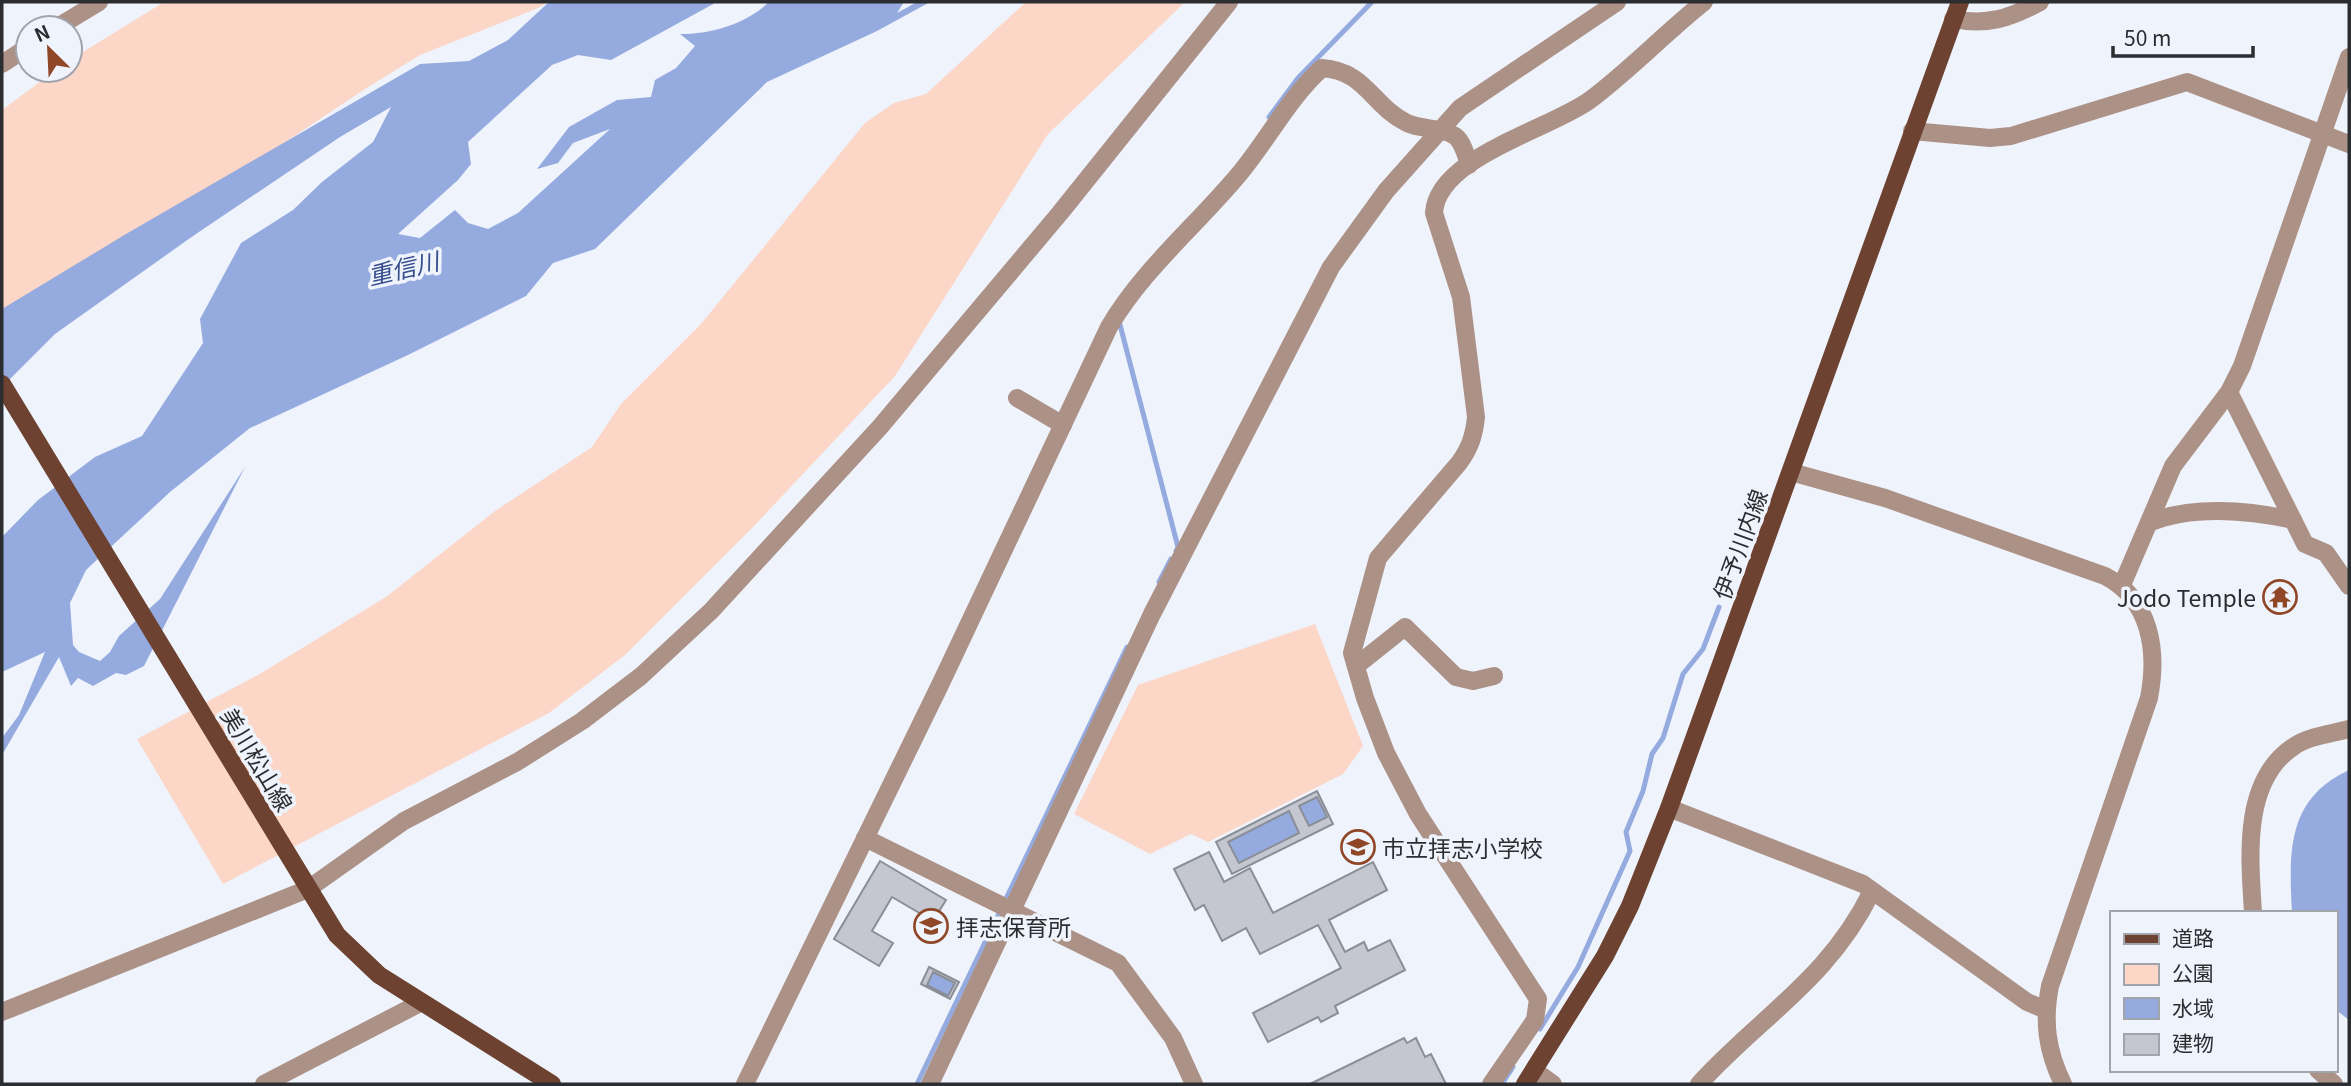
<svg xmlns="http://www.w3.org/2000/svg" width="2351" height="1086" viewBox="0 0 2351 1086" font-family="Georgia,'Noto Sans JP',serif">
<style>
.green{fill:#fcd6c6}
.water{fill:#95abdf}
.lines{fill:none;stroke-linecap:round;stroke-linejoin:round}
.stream{stroke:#95abdf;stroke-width:5}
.building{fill:#c4c7d0;stroke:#8a8e96;stroke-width:2;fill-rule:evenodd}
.minor{stroke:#ac9187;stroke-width:18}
.major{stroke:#6d4230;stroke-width:18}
.labels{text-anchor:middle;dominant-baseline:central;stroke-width:7;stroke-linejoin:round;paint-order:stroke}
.street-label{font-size:23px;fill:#2b2d30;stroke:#eff3fc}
.poi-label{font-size:23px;fill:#2b2d30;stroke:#eff3fc;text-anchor:start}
.water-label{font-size:24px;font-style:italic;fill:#364e8d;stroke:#eff3fc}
</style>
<rect width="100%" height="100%" fill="#eff3fc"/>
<g class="green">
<path d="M 164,2 L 547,2 L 538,8 L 420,55 L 365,89 L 222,184 L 2,342 L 2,110 L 56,70 L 70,70 L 70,60 Z"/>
<path d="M 1026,2 L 1185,2 L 1048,134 L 895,376 L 753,527 L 625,655 L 549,713 L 223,884 L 137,739 L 258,675 L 386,597 L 495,511 L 592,447 L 621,404 L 701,324 L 865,123 L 894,103 L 926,94 Z"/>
<path d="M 1315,624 L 1363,746 L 1343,774 L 1208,842 L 1191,834 L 1150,854 L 1074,814 L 1138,685 Z"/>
</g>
<g class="water">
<path d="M 549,2 L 717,2 L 611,60 L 578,55 L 552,65 L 468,142 L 471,164 L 458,180 L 398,234 L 420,238 L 455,210 L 468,223 L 488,229 L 518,213 L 610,129 L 573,143 L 558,163 L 537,169 L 569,127 L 617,100 L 651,97 L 655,80 L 676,68 L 695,46 L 680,34 C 712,34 746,24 769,2 L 904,2 L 897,13 L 917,2 L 930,2 L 877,31 L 767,82 L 595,249 L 553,263 L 526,296 L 408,355 L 250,428 L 170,492 L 86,570 L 70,603 L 73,645 L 79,652 L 100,661 L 110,652 L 119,636 L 160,599 L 245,467 L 144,666 L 126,675 L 116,673 L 93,686 L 78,678 L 71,686 L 59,657 L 2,755 L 2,738 L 19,715 L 45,652 L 2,672 L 2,537 L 38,500 L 95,457 L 142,436 L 203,343 L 200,319 L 241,243 L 293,210 L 322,182 L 373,142 L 391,107 L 340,137 L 193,236 L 55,334 L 2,387 L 2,309 L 126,234 L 420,64 L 469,61 L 508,40 Z"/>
<path d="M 2349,770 L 2349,1020 L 2335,1009 L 2335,913 L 2292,913 C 2289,853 2286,799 2349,770 Z"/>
<path d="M 1317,797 L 1327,817 L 1309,826 L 1299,806 Z"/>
<path d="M 1289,811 L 1299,833 L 1239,863 L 1228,842 Z"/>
<path d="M 933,972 L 955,983 L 948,996 L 927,985 Z"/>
</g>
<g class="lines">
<g class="stream">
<path d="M 1269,117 L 1298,78 L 1372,2"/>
<path d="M 1119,321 L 1178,547 L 1176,551"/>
<path d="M 1159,582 L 1171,559"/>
<path d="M 1540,1029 L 1578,967 L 1630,851 L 1626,832 L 1643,791 L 1652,754 L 1663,738 L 1683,674 L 1703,649 L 1719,607"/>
<path d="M 917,1084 L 1127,647"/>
<path d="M 1502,1084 L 1513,1067"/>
</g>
</g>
<g class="building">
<path d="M 1317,791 L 1333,824 L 1232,874 L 1216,842 ZM 1317,797 L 1327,817 L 1309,826 L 1299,806 ZM 1289,811 L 1299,833 L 1239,863 L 1228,842 Z"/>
<path d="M 1209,852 L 1224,882 L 1250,868 L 1273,913 L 1373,862 L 1387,890 L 1329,920 L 1345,952 L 1364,942 L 1368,951 L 1390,940 L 1405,970 L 1335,1006 L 1338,1013 L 1321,1022 L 1318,1017 L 1268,1042 L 1253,1013 L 1341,968 L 1318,925 L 1260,954 L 1246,928 L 1222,941 L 1204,905 L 1195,910 L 1174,869 Z"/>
<path d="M 880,861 L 946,900 L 933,921 L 892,897 L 872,931 L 893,943 L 879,966 L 834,939 Z"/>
<path d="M 929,967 L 959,982 L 950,999 L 921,984 ZM 933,972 L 955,983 L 948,996 L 927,985 Z"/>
<path d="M 1404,1038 L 1407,1043 L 1416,1038 L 1425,1057 L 1431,1054 L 1446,1084 L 1310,1084 Z"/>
</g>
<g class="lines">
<g class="minor">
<path d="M 1953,19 C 1987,26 2010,18 2040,2"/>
<path d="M 56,28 L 99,2"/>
<path d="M 2,64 L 28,47"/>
<path d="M 1912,131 L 1990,138 L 2011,136 L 2187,82 L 2349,144"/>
<path d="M 2229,392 L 2305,544 L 2326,553 L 2349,586"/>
<path d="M 1017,398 L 1063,425"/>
<path d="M 1791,472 L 1885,498 L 2105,576 C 2151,600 2158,651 2149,698 L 2050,986 C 2043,1022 2047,1051 2063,1084"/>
<path d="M 2149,523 C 2191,505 2248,510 2293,520"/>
<path d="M 2122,585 L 2173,466 L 2229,392 L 2242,366 L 2349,57"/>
<path d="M 1356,666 L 1405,627 L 1456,677 L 1473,681 L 1494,676"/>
<path d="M 1669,808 L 1863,884 L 2027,1002 L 2046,1010"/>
<path d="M 865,838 L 1118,963 L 1173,1038 L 1194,1084"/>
<path d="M 2253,913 C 2250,860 2241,782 2293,747 C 2308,736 2331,734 2349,729"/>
<path d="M 2,1012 L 308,889 L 404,821 L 517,762 L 582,721 L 641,676 L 711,611 L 880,427 L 1060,213 L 1229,2"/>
<path d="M 2318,1070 L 2334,1084"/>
<path d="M 1535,1071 L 1553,1084"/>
<path d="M 264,1084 L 420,1003"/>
<path d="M 745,1084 L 940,685 L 1109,327 C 1143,269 1197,225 1240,173 C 1269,138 1288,99 1322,68 C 1366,71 1371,105 1407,123 C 1422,130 1442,127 1455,136 C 1463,142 1466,155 1469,165"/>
<path d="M 930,1084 L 1152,614 L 1331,267 L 1386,191 L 1460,108 L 1617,2"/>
<path d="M 1491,1084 L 1535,1020 L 1538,999 L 1418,814 L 1386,753 L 1365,698 L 1352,653 L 1378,558 L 1459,463 C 1470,448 1474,436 1476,417 L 1461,297 L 1434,213 C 1437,157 1551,129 1590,100 C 1630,70 1665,33 1704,2"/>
<path d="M 1699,1084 C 1761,1016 1829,979 1872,891"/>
</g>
<g class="major">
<path d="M 2,384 L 337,935 L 379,975 L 552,1084"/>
<path d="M 1525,1084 L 1605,956 L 1630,906 L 1669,808 L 1960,2"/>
</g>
</g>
<defs>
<g id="temple-ring" transform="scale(1.75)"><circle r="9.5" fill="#eff3fc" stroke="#8f4727" stroke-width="1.5"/><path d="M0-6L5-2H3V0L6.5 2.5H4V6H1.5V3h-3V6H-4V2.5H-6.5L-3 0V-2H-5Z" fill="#8f4727"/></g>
<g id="school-ring" transform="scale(1.75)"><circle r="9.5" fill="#eff3fc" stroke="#8f4727" stroke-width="1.5"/><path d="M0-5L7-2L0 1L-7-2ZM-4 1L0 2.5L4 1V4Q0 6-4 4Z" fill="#8f4727"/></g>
</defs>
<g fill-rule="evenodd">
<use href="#temple-ring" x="2280" y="597"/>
<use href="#school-ring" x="1358" y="847"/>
<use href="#school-ring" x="931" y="926"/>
</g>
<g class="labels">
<g class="street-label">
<text transform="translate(1739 544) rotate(-70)">伊予川内線</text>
<text transform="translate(258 759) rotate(59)">美川松山線</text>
</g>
<g class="poi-label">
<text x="2256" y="597" text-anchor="end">Jodo Temple</text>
<text x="1382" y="847">市立拝志小学校</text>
<text x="956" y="926">拝志保育所</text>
</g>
<g class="water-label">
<text transform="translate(403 267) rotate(-13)">重信川</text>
</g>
</g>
<rect width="2351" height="1086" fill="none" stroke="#2b2d30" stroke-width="7"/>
<rect x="2110" y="911" width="228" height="161" fill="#eff3fc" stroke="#a1a4aa" stroke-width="2"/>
<rect x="2124" y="934" width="35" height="10" fill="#6d4230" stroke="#a1a4aa" stroke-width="2"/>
<text x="2172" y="946" font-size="21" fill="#2b2d30">道路</text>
<rect x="2124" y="964" width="35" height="21" fill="#fcd6c6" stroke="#a1a4aa" stroke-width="2"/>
<text x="2172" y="981" font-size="21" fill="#2b2d30">公園</text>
<rect x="2124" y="998" width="35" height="21" fill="#95abdf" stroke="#a1a4aa" stroke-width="2"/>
<text x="2172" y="1016" font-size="21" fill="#2b2d30">水域</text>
<rect x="2124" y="1034" width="35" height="21" fill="#c4c7d0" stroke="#a1a4aa" stroke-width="2"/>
<text x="2172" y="1051" font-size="21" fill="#2b2d30">建物</text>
<g transform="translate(49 49) rotate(336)"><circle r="33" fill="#eff3fc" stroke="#a1a4aa" stroke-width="2"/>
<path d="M0-5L12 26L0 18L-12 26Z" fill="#8f4727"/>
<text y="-10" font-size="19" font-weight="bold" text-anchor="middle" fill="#2b2d30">N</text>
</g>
<path d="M2113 46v10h140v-10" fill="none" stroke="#2b2d30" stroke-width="3.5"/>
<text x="2124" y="46" font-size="21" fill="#2b2d30" stroke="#eff3fc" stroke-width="5" paint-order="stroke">50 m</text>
</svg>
